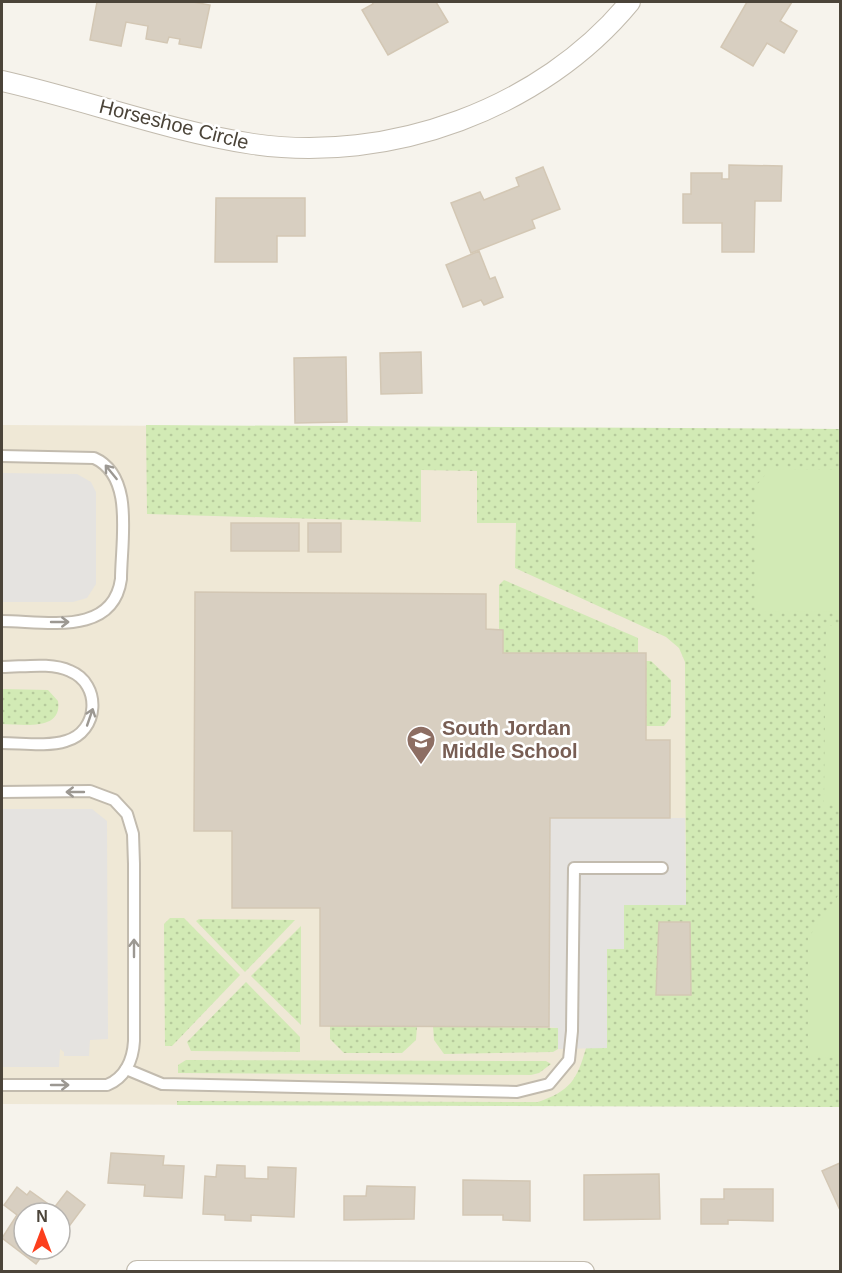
<svg xmlns="http://www.w3.org/2000/svg" width="842" height="1273" viewBox="0 0 842 1273" font-family="Arial,sans-serif">
<style>
.education{fill:#efe8d6}
.grass{fill:url(#grass-dots)}
.green{fill:#d2eab5}
.parking{fill:#e5e3e0}
.building{fill:#d8cfc1;stroke:#d3c7b4;stroke-width:1.5}
.lines{fill:none;stroke-linecap:round;stroke-linejoin:round}
.lane-casing{stroke:#c2bbae;stroke-width:14}
.street-casing{stroke:#c2bbae;stroke-width:22}
.lane{stroke:#fff;stroke-width:10}
.street{stroke:#fff;stroke-width:20}
.oneway{stroke:#9c9892}
.labels{text-anchor:middle;dominant-baseline:central;stroke-width:5;stroke-linejoin:round;paint-order:stroke}
.street-label{font-size:20px;fill:#4b4439;stroke:#fff}
.education-label{font-size:20px;font-weight:bold;fill:#785e54;stroke:#fff;text-anchor:start}
</style>
<defs>
<pattern id="grass-dots" width="8" height="8" patternUnits="userSpaceOnUse" patternTransform="scale(1.5)"><rect width="8" height="8" fill="#d2eab5"/><path d="M2 2h.1M6 6h.1" fill="none" stroke="#b6ca9c" stroke-width="1.8" stroke-linecap="round"/></pattern>
</defs>
<rect width="100%" height="100%" fill="#f6f3ec"/>
<path class="education" d="M 2,425 L 840,429 L 840,1107 L 2,1104 Z"/>
<g class="grass">
<path d="M 146,425 L 840,429 L 840,1107 L 177,1105 L 177,1101 L 538,1102 C 570,1091 577,1080 586,1048 L 607,1048 L 607,948 L 624,949 L 624,905 L 686,905 L 685,662 L 679,648 L 666,637 L 515,568 L 516,523 L 477,523 L 477,471 L 421,470 L 421,522 L 147,514 Z"/>
<path d="M 504,580 L 638,638 L 638,653 L 503,653 L 503,630 L 499,630 L 499,585 Z"/>
<path d="M 646,661 L 651,661 L 671,680 L 671,717 L 664,726 L 646,726 Z"/>
<path d="M 2,689 L 48,690 L 58,701 C 63,732 21,724 2,724 Z"/>
<path d="M 170,918 L 184,918 L 240,975 L 172,1046 L 165,1046 L 164,924 Z"/>
<path d="M 199,919 L 295,920 L 245,972 L 196,921 Z"/>
<path d="M 301,926 L 301,1025 L 251,976 Z"/>
<path d="M 246,982 L 300,1037 L 300,1052 L 191,1051 L 187,1042 Z"/>
<path d="M 330,1026 L 417,1026 L 416,1040 L 402,1053 L 344,1053 L 330,1039 Z"/>
<path d="M 433,1026 L 558,1028 L 558,1049 L 553,1052 L 444,1054 L 434,1040 Z"/>
<path d="M 186,1060 L 546,1061 L 551,1064 L 539,1073 L 531,1075 L 178,1073 L 178,1065 Z"/>
</g>
<g class="green">
<path d="M 770,469 L 840,470 L 840,611 L 756,612 L 756,486 Z"/>
<path d="M 826,626 L 840,626 L 840,803 L 824,803 Z"/>
<path d="M 840,893 L 840,1058 L 808,1056 L 808,938 Z"/>
</g>
<g class="parking">
<path d="M 2,473 L 77,474 L 91,482 L 96,492 L 96,584 L 87,598 L 73,602 L 2,602 Z"/>
<path d="M 2,809 L 92,809 L 107,821 L 108,1039 L 90,1040 L 89,1056 L 64,1056 L 64,1052 L 60,1049 L 59,1067 L 2,1067 Z"/>
<path d="M 550,818 L 685,818 L 686,905 L 624,905 L 624,949 L 607,949 L 607,1048 L 558,1049 L 558,1028 L 549,1027 Z"/>
</g>
<g class="building">
<path d="M 97,2 L 193,2 L 210,5 L 201,48 L 179,44 L 180,39 L 169,37 L 167,43 L 146,39 L 148,26 L 126,22 L 121,46 L 90,40 Z"/>
<path d="M 372,2 L 436,2 L 448,22 L 388,55 L 362,10 L 373,4 Z"/>
<path d="M 747,2 L 792,2 L 780,21 L 797,31 L 784,53 L 767,43 L 753,66 L 721,47 Z"/>
<path d="M 729,165 L 782,166 L 781,201 L 755,201 L 754,252 L 722,252 L 722,223 L 683,223 L 683,194 L 691,194 L 691,173 L 722,173 L 722,179 L 729,179 Z"/>
<path d="M 543,167 L 560,209 L 532,220 L 535,228 L 471,253 L 451,203 L 480,192 L 484,200 L 519,186 L 516,178 Z"/>
<path d="M 216,198 L 305,198 L 305,236 L 277,236 L 277,262 L 215,262 Z"/>
<path d="M 479,251 L 490,279 L 495,277 L 503,297 L 484,305 L 481,300 L 463,307 L 446,265 Z"/>
<path d="M 421,352 L 422,393 L 381,394 L 380,353 Z"/>
<path d="M 346,357 L 347,422 L 295,423 L 294,358 Z"/>
<rect x="231" y="523" width="68" height="28"/>
<rect x="308" y="523" width="33" height="29"/>
<path d="M 195,592 L 486,594 L 486,629 L 503,630 L 503,653 L 646,653 L 646,740 L 670,740 L 670,818 L 550,818 L 549,1027 L 320,1026 L 320,908 L 232,908 L 232,831 L 194,831 Z"/>
<path d="M 659,922 L 690,922 L 691,995 L 656,995 Z"/>
<path d="M 111,1153 L 164,1156 L 163,1165 L 184,1166 L 182,1198 L 144,1196 L 145,1185 L 108,1183 Z"/>
<path d="M 840,1163 L 840,1207 L 839,1208 L 822,1171 Z"/>
<path d="M 217,1165 L 245,1166 L 245,1178 L 268,1179 L 268,1167 L 296,1168 L 294,1217 L 251,1215 L 251,1221 L 225,1220 L 225,1215 L 203,1214 L 205,1176 L 216,1177 Z"/>
<path d="M 659,1174 L 660,1219 L 584,1220 L 584,1175 Z"/>
<path d="M 463,1180 L 530,1181 L 530,1221 L 503,1220 L 503,1215 L 463,1215 Z"/>
<path d="M 367,1186 L 415,1187 L 414,1219 L 344,1220 L 344,1196 L 366,1196 Z"/>
<path d="M 17,1187 L 27,1195 L 30,1191 L 54,1208 L 67,1191 L 85,1205 L 70,1225 L 67,1223 L 60,1232 L 60,1213 L 24,1213 L 24,1249 L 47,1249 L 36,1264 L 2,1238 L 17,1215 L 4,1205 Z"/>
<path d="M 724,1189 L 773,1189 L 773,1221 L 728,1220 L 728,1224 L 701,1224 L 701,1199 L 724,1199 Z"/>
</g>
<g class="lines">
<g class="lane-casing">
<g id="lane">
<path d="M 2,456 L 94,458 C 135,476 121,541 121,579 C 113,637 44,621 2,621"/>
<path d="M 2,667 C 23,667 51,662 70,671 C 102,684 99,732 66,741 C 47,747 22,743 2,743"/>
<path d="M 2,792 L 90,791 L 114,800 L 127,814 L 133,834 L 134,864 L 134,1041 C 133,1060 125,1078 107,1085 L 2,1085"/>
<path d="M 126,1069 L 162,1084 L 517,1092 L 549,1084 L 569,1060 L 572,1031 L 574,868 L 662,868"/>
</g>
</g>
<g class="street-casing">
<g id="street">
<path d="M 2,81 C 86,100 168,131 253,144 C 389,164 542,109 630,2"/>
<path d="M 137,1271 L 584,1272"/>
</g>
</g>
<use href="#lane" class="lane"/>
<use href="#street" class="street"/>
</g>
<defs><path id="oneway-shaft" d="M-6 0H5M1.5-3L5.5 0L1.5 3" fill="none" stroke-width="1.6" stroke-linecap="round" stroke-linejoin="round" transform="scale(1.5)"/></defs>
<g class="oneway">
<use href="#oneway-shaft" transform="translate(111 472) rotate(-129)"/>
<use href="#oneway-shaft" transform="translate(60 622)"/>
<use href="#oneway-shaft" transform="translate(90 717) rotate(-71)"/>
<use href="#oneway-shaft" transform="translate(75 792) rotate(180)"/>
<use href="#oneway-shaft" transform="translate(134 948) rotate(-90)"/>
<use href="#oneway-shaft" transform="translate(60 1085)"/>
</g>
<defs>
<g id="school-pin" transform="scale(1.5)"><path d="M0 17L-7.5 6A9.5 9.5 0 1 1 7.5 6Z" fill="#8d6e63" stroke="#fff"/><path d="M0-5L7-2L0 1L-7-2ZM-4 1L0 2.5L4 1V4Q0 6-4 4Z" fill="#fff"/></g>
</defs>
<g fill-rule="evenodd">
<use href="#school-pin" x="421" y="740"/>
</g>
<g class="labels">
<g class="street-label">
<text transform="translate(174 124) rotate(14)">Horseshoe Circle</text>
</g>
<g class="education-label">
<text x="442" y="728">South Jordan<tspan x="442" dy="23">Middle School</tspan></text>
</g>
</g>
<rect width="842" height="1273" fill="none" stroke="#4b4439" stroke-width="6"/>
<g transform="translate(42 1231)"><circle r="28" fill="#ffffff" stroke="#b7b4b0" stroke-width="1.5"/>
<path d="M0-4.5L10 22L0 15L-10 22Z" fill="#fc3f1d"/>
<text y="-9" font-size="16" font-weight="bold" text-anchor="middle" fill="#4b4439">N</text>
</g>
</svg>
